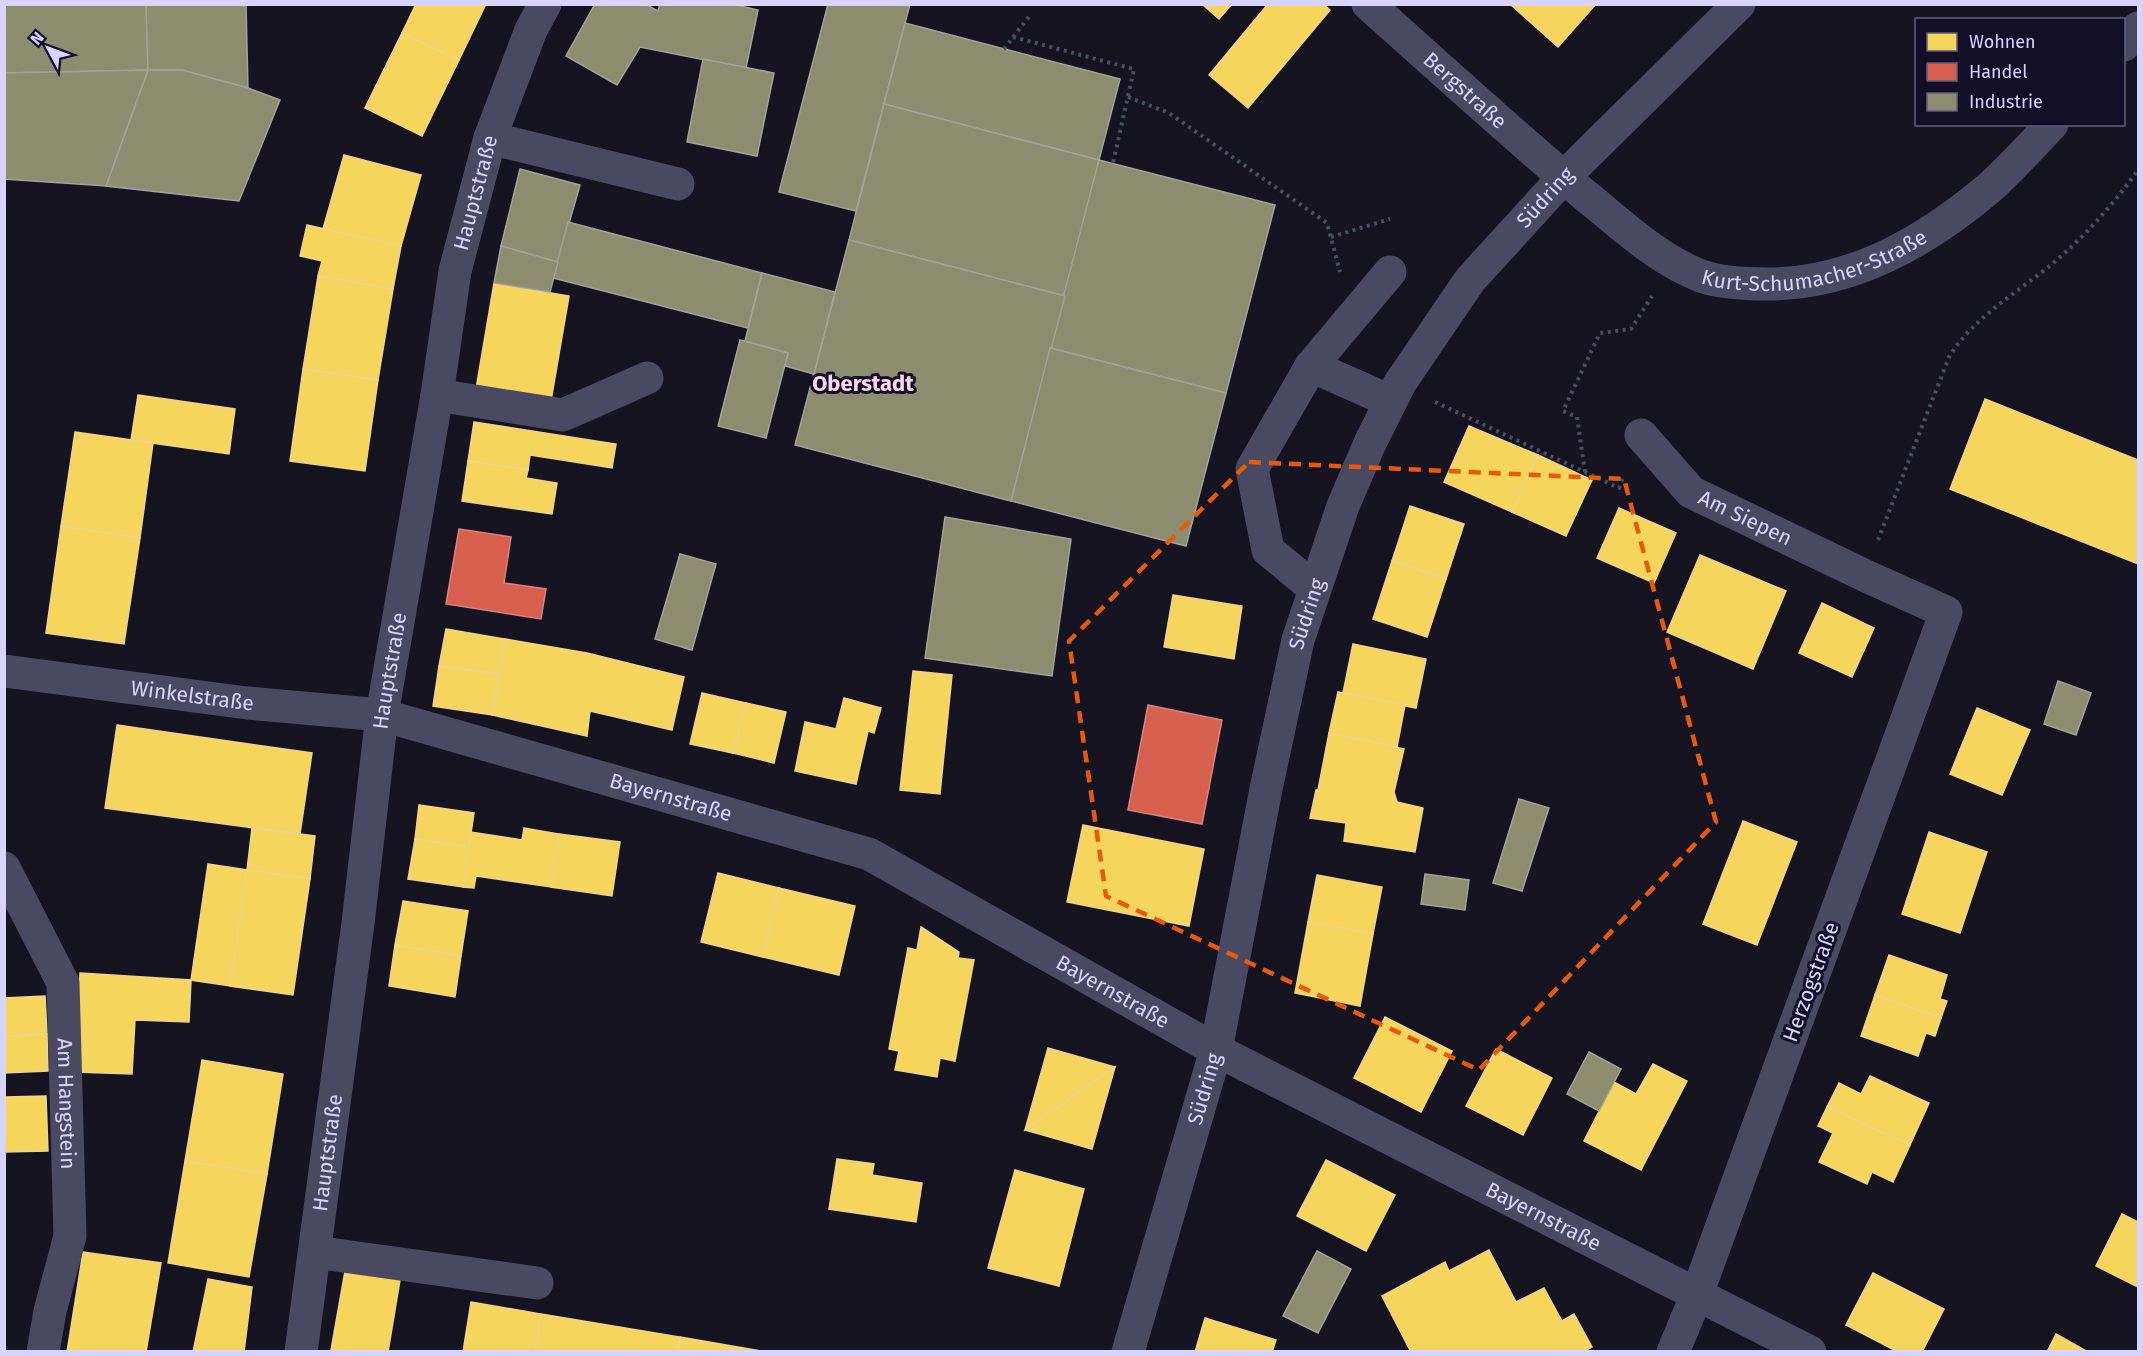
<svg xmlns="http://www.w3.org/2000/svg" width="2143" height="1356" viewBox="0 0 2143 1356" font-family="'Fira Sans',sans-serif">
<style>
.homes{fill:#f6d55c;stroke:#edd58d;stroke-width:1.5}
.shops{fill:#d6604d;stroke:#d78382;stroke-width:1.5}
.industry{fill:#8c8c6e;stroke:#a3a29a;stroke-width:1.5}
.lines{fill:none;stroke-linecap:round;stroke-linejoin:round}
.path{stroke:#44505f;stroke-width:4;stroke-dasharray:3 4.5;stroke-linecap:butt}
.minor{stroke:#4a4962;stroke-width:33}
.marked{fill:none;stroke:#e8590c;stroke-width:4.5;stroke-dasharray:12 8;stroke-linejoin:round}
.labels{text-anchor:middle;dominant-baseline:central;stroke-width:6;stroke-linejoin:round;paint-order:stroke}
.street-label{font-size:21px;fill:#d9d4ff;stroke:#130f26}
.neighbourhood-label{font-size:22px;font-weight:bold;fill:#ffd6f0;stroke:#130f26}
</style>
<rect width="100%" height="100%" fill="#161421"/>
<g class="homes">
<path d="M 416,4 L 486,4 L 459,60 L 402,33 Z"/>
<path d="M 1202,4 L 1232,4 L 1219,19 Z"/>
<path d="M 1268,4 L 1323,4 L 1330,10 L 1248,108 L 1209,75 Z"/>
<path d="M 1510,4 L 1596,4 L 1558,47 Z"/>
<path d="M 402,33 L 459,60 L 422,136 L 365,108 Z"/>
<path d="M 344,155 L 421,175 L 401,246 L 323,229 Z"/>
<path d="M 307,225 L 401,246 L 393,289 L 318,276 L 322,261 L 300,256 Z"/>
<path d="M 318,276 L 393,289 L 378,380 L 303,369 Z"/>
<path d="M 494,283 L 569,296 L 551,401 L 476,389 Z"/>
<path d="M 303,369 L 378,380 L 365,471 L 290,461 Z"/>
<path d="M 138,395 L 235,409 L 229,454 L 131,440 Z"/>
<path d="M 1985,399 L 2138,460 L 2138,564 L 1950,489 Z"/>
<path d="M 474,422 L 616,444 L 612,468 L 530,455 L 528,470 L 468,461 Z"/>
<path d="M 1469,426 L 1538,455 L 1512,512 L 1444,482 Z"/>
<path d="M 75,432 L 153,443 L 140,538 L 61,526 Z"/>
<path d="M 1538,455 L 1592,480 L 1566,536 L 1512,512 Z"/>
<path d="M 468,461 L 528,470 L 526,478 L 557,483 L 552,514 L 462,501 Z"/>
<path d="M 1410,506 L 1464,524 L 1446,579 L 1392,561 Z"/>
<path d="M 1619,508 L 1676,533 L 1654,583 L 1597,558 Z"/>
<path d="M 61,526 L 140,538 L 124,644 L 46,633 Z"/>
<path d="M 1700,555 L 1786,591 L 1753,669 L 1667,632 Z"/>
<path d="M 1392,561 L 1446,579 L 1427,637 L 1373,619 Z"/>
<path d="M 1173,595 L 1242,606 L 1234,659 L 1164,647 Z"/>
<path d="M 1822,603 L 1874,628 L 1852,677 L 1799,653 Z"/>
<path d="M 446,629 L 505,639 L 499,674 L 439,666 Z"/>
<path d="M 505,639 L 587,653 L 684,677 L 672,730 L 590,711 L 587,736 L 492,715 Z"/>
<path d="M 1353,644 L 1426,659 L 1416,708 L 1343,693 Z"/>
<path d="M 439,666 L 499,674 L 492,715 L 433,706 Z"/>
<path d="M 913,671 L 952,675 L 940,794 L 900,790 Z"/>
<path d="M 1338,692 L 1405,705 L 1397,747 L 1329,733 Z"/>
<path d="M 702,693 L 746,703 L 733,753 L 690,744 Z"/>
<path d="M 844,698 L 881,708 L 874,733 L 868,731 L 856,784 L 795,771 L 805,722 L 836,729 Z"/>
<path d="M 746,703 L 786,712 L 774,763 L 733,753 Z"/>
<path d="M 1977,708 L 2030,730 L 2002,795 L 1950,774 Z"/>
<path d="M 117,725 L 312,753 L 300,834 L 105,808 Z"/>
<path d="M 1329,733 L 1404,749 L 1394,792 L 1397,802 L 1423,808 L 1415,852 L 1344,841 L 1346,823 L 1310,818 L 1316,790 L 1318,790 Z"/>
<path d="M 419,805 L 474,813 L 469,847 L 415,839 Z"/>
<path d="M 1743,821 L 1797,842 L 1757,945 L 1703,924 Z"/>
<path d="M 1083,825 L 1204,849 L 1189,926 L 1067,902 Z"/>
<path d="M 252,828 L 315,836 L 310,879 L 247,870 Z"/>
<path d="M 524,828 L 559,834 L 551,887 L 476,876 L 474,888 L 463,887 L 471,832 L 522,840 Z"/>
<path d="M 1929,832 L 1987,852 L 1960,933 L 1902,914 Z"/>
<path d="M 559,834 L 620,842 L 612,896 L 551,887 Z"/>
<path d="M 415,839 L 469,847 L 463,887 L 408,879 Z"/>
<path d="M 208,864 L 247,870 L 230,986 L 191,980 Z"/>
<path d="M 247,870 L 310,879 L 293,995 L 230,986 Z"/>
<path d="M 718,873 L 779,888 L 763,957 L 701,942 Z"/>
<path d="M 1317,875 L 1382,887 L 1373,934 L 1308,922 Z"/>
<path d="M 779,888 L 855,906 L 839,975 L 763,957 Z"/>
<path d="M 403,901 L 468,911 L 461,956 L 395,945 Z"/>
<path d="M 1308,922 L 1373,934 L 1360,1006 L 1295,993 Z"/>
<path d="M 921,927 L 959,952 L 958,958 L 974,960 L 955,1061 L 940,1058 L 937,1077 L 895,1070 L 899,1051 L 889,1049 L 908,948 L 917,950 Z"/>
<path d="M 395,945 L 461,956 L 455,997 L 389,986 Z"/>
<path d="M 1889,955 L 1947,975 L 1940,999 L 1947,1001 L 1941,1018 L 1875,995 Z"/>
<path d="M 80,973 L 191,980 L 189,1022 L 135,1020 L 132,1074 L 75,1072 Z"/>
<path d="M 1875,995 L 1941,1018 L 1935,1036 L 1926,1033 L 1918,1056 L 1861,1036 Z"/>
<path d="M 45,996 L 47,1034 L 4,1036 L 4,998 Z"/>
<path d="M 1385,1017 L 1452,1051 L 1421,1112 L 1354,1078 Z"/>
<path d="M 47,1034 L 48,1071 L 4,1073 L 4,1036 Z"/>
<path d="M 1048,1048 L 1115,1067 L 1025,1130 Z"/>
<path d="M 1496,1049 L 1552,1078 L 1523,1135 L 1466,1106 Z"/>
<path d="M 202,1060 L 283,1074 L 267,1174 L 185,1161 Z"/>
<path d="M 1653,1064 L 1687,1081 L 1641,1170 L 1584,1141 L 1614,1082 L 1636,1094 Z"/>
<path d="M 1115,1067 L 1092,1149 L 1025,1130 Z"/>
<path d="M 1870,1076 L 1929,1103 L 1910,1145 L 1827,1107 L 1839,1083 L 1861,1094 Z"/>
<path d="M 46,1096 L 48,1151 L 4,1152 L 4,1097 Z"/>
<path d="M 1827,1107 L 1910,1145 L 1893,1182 L 1872,1172 L 1867,1184 L 1819,1162 L 1833,1133 L 1818,1126 Z"/>
<path d="M 837,1159 L 874,1164 L 872,1175 L 922,1183 L 916,1222 L 829,1209 Z"/>
<path d="M 1326,1160 L 1395,1195 L 1366,1251 L 1297,1216 Z"/>
<path d="M 185,1161 L 267,1174 L 249,1277 L 168,1263 Z"/>
<path d="M 1015,1170 L 1084,1189 L 1059,1286 L 988,1268 Z"/>
<path d="M 2122,1214 L 2138,1222 L 2138,1287 L 2096,1266 Z"/>
<path d="M 1489,1250 L 1516,1302 L 1544,1288 L 1562,1321 L 1574,1314 L 1592,1347 L 1583,1352 L 1411,1352 L 1382,1296 L 1445,1262 L 1449,1271 Z"/>
<path d="M 83,1252 L 161,1263 L 146,1352 L 67,1352 Z"/>
<path d="M 345,1271 L 400,1280 L 388,1352 L 331,1350 Z"/>
<path d="M 1873,1273 L 1944,1309 L 1922,1352 L 1898,1352 L 1846,1325 Z"/>
<path d="M 208,1279 L 252,1287 L 244,1352 L 193,1352 Z"/>
<path d="M 471,1302 L 541,1314 L 535,1352 L 463,1352 Z"/>
<path d="M 541,1314 L 680,1337 L 678,1352 L 535,1352 Z"/>
<path d="M 1205,1318 L 1276,1340 L 1272,1352 L 1195,1352 Z"/>
<path d="M 2056,1334 L 2088,1352 L 2047,1352 Z"/>
<path d="M 680,1337 L 767,1352 L 678,1352 Z"/>
</g>
<g class="shops">
<path d="M 459,529 L 511,537 L 504,583 L 546,589 L 541,619 L 446,604 Z"/>
<path d="M 1148,705 L 1222,720 L 1202,824 L 1128,810 Z"/>
</g>
<g class="industry">
<path d="M 4,4 L 146,4 L 148,70 L 4,73 Z"/>
<path d="M 146,4 L 246,4 L 248,88 L 182,70 L 148,70 Z"/>
<path d="M 595,4 L 645,4 L 658,11 L 660,4 L 732,4 L 758,10 L 746,68 L 640,47 L 617,85 L 566,56 Z"/>
<path d="M 828,4 L 910,4 L 856,211 L 779,192 Z"/>
<path d="M 905,23 L 1120,79 L 1099,160 L 884,104 Z"/>
<path d="M 703,59 L 774,73 L 757,156 L 687,142 Z"/>
<path d="M 148,70 L 182,70 L 248,88 L 280,100 L 239,201 L 106,186 Z"/>
<path d="M 148,70 L 106,186 L 4,179 L 4,73 Z"/>
<path d="M 884,104 L 1099,160 L 1065,296 L 849,240 Z"/>
<path d="M 1099,160 L 1275,205 L 1226,393 L 1050,348 Z"/>
<path d="M 520,169 L 580,185 L 558,262 L 501,246 Z"/>
<path d="M 568,222 L 762,273 L 748,328 L 553,278 Z"/>
<path d="M 849,240 L 1065,296 L 1011,501 L 795,445 Z"/>
<path d="M 501,246 L 558,262 L 550,292 L 494,283 Z"/>
<path d="M 762,273 L 835,292 L 814,374 L 785,366 L 788,353 L 745,341 Z"/>
<path d="M 740,340 L 788,353 L 766,438 L 718,426 Z"/>
<path d="M 1050,348 L 1226,393 L 1186,546 L 1011,501 Z"/>
<path d="M 945,517 L 1071,539 L 1052,676 L 925,658 Z"/>
<path d="M 680,554 L 716,564 L 692,650 L 655,639 Z"/>
<path d="M 2058,681 L 2091,693 L 2076,735 L 2044,724 Z"/>
<path d="M 1519,799 L 1549,808 L 1522,891 L 1493,883 Z"/>
<path d="M 1425,874 L 1469,880 L 1465,910 L 1421,904 Z"/>
<path d="M 1589,1052 L 1621,1069 L 1599,1111 L 1567,1094 Z"/>
<path d="M 1317,1251 L 1351,1269 L 1318,1333 L 1283,1316 Z"/>
</g>
<g class="lines">
<g class="path">
<path d="M 1013,37 L 1134,69 L 1113,163"/>
<path d="M 1004,49 L 1031,14"/>
<path d="M 1128,97 L 1169,113 L 1327,223 L 1340,272"/>
<path d="M 1331,237 L 1390,219"/>
<path d="M 1435,402 L 1619,488 L 1624,475"/>
<path d="M 1585,472 L 1577,417 L 1563,411 L 1600,333 L 1631,329 L 1652,296"/>
<path d="M 1878,540 L 1949,357 C 1973,318 2015,294 2051,265 C 2084,237 2113,205 2138,170"/>
</g>
<g class="minor">
<path id="s1" d="M 1368,4 C 1440,68 1512,134 1586,196 C 1622,225 1657,259 1701,276 C 1720,283 1749,284 1768,284 C 1852,284 1925,242 1988,189 C 2011,169 2031,146 2052,124"/>
<path d="M 2124,45 L 2138,28"/>
<path d="M 490,138 L 678,184"/>
<path d="M 1311,366 L 1390,272"/>
<path d="M 437,395 L 563,415 L 647,378"/>
<path id="s2" d="M 1641,435 L 1691,492 L 1868,577 L 1946,612 L 1697,1294 L 1673,1352"/>
<path d="M 1315,589 L 1268,550 L 1252,469 L 1311,366 L 1390,401"/>
<path id="s3" d="M 4,671 L 247,703 L 382,715 L 869,854 L 1216,1050 L 1810,1352"/>
<path id="s4" d="M 4,868 L 63,983 L 70,1236 L 50,1311 L 43,1352"/>
<path d="M 315,1252 L 537,1283"/>
<path id="s5" d="M 301,1352 L 358,923 L 382,715 L 437,395 L 455,271 L 490,138 L 531,30 L 545,4"/>
<path id="s6" d="M 1128,1352 L 1216,1050 L 1266,789 L 1298,640 L 1343,506 L 1370,443 L 1400,383 L 1470,280 L 1564,177 L 1739,4"/>
</g>
</g>
<path class="marked" d="M 1249,462 L 1624,479 L 1716,822 L 1479,1070 L 1106,896 L 1069,641 Z"/>
<g class="labels">
<g class="street-label">
<text stroke="none"><textPath href="#s1" startOffset="130">Bergstraße</textPath></text>
<text stroke="none"><textPath href="#s5" startOffset="1173">Hauptstraße</textPath></text>
<text stroke="none"><textPath href="#s6" startOffset="1246">Südring</textPath></text>
<text stroke="none"><textPath href="#s1" startOffset="549">Kurt-Schumacher-Straße</textPath></text>
<text stroke="none"><textPath href="#s2" startOffset="136">Am Siepen</textPath></text>
<text stroke="none"><textPath href="#s6" startOffset="760">Südring</textPath></text>
<text stroke="none"><textPath href="#s5" startOffset="687">Hauptstraße</textPath></text>
<text stroke="none"><textPath href="#s3" startOffset="190">Winkelstraße</textPath></text>
<text stroke="none"><textPath href="#s3" startOffset="681">Bayernstraße</textPath></text>
<text transform="translate(1811 982) rotate(-70)">Herzogstraße</text>
<text stroke="none"><textPath href="#s3" startOffset="1167">Bayernstraße</textPath></text>
<text stroke="none"><textPath href="#s6" startOffset="274">Südring</textPath></text>
<text stroke="none"><textPath href="#s4" startOffset="250">Am Hangstein</textPath></text>
<text stroke="none"><textPath href="#s5" startOffset="201">Hauptstraße</textPath></text>
<text stroke="none"><textPath href="#s3" startOffset="1653">Bayernstraße</textPath></text>
</g>
<g class="neighbourhood-label">
<text x="863" y="383">Oberstadt</text>
</g>
</g>
<rect width="2143" height="1356" fill="none" stroke="#d9d4ff" stroke-width="12"/>
<rect x="1915" y="18" width="210" height="108" fill="#130f26" stroke="#625e7d" stroke-width="1.5"/>
<rect x="1927" y="33" width="30" height="18" fill="#f6d55c" stroke="#625e7d" stroke-width="1.5"/>
<text x="1969" y="48" font-size="18" fill="#d9d4ff">Wohnen</text>
<rect x="1927" y="63" width="30" height="18" fill="#d6604d" stroke="#625e7d" stroke-width="1.5"/>
<text x="1969" y="78" font-size="18" fill="#d9d4ff">Handel</text>
<rect x="1927" y="93" width="30" height="18" fill="#8c8c6e" stroke="#625e7d" stroke-width="1.5"/>
<text x="1969" y="108" font-size="18" fill="#d9d4ff">Industrie</text>
<g transform="translate(48 48) rotate(311)" stroke="#130f26" stroke-width="4.5" paint-order="stroke">
<path d="M0-4.5L10 22L0 15L-10 22Z" fill="#d9d4ff"/>
<text y="-9" font-size="16" font-weight="bold" text-anchor="middle" fill="#d9d4ff">N</text>
</g>
</svg>
